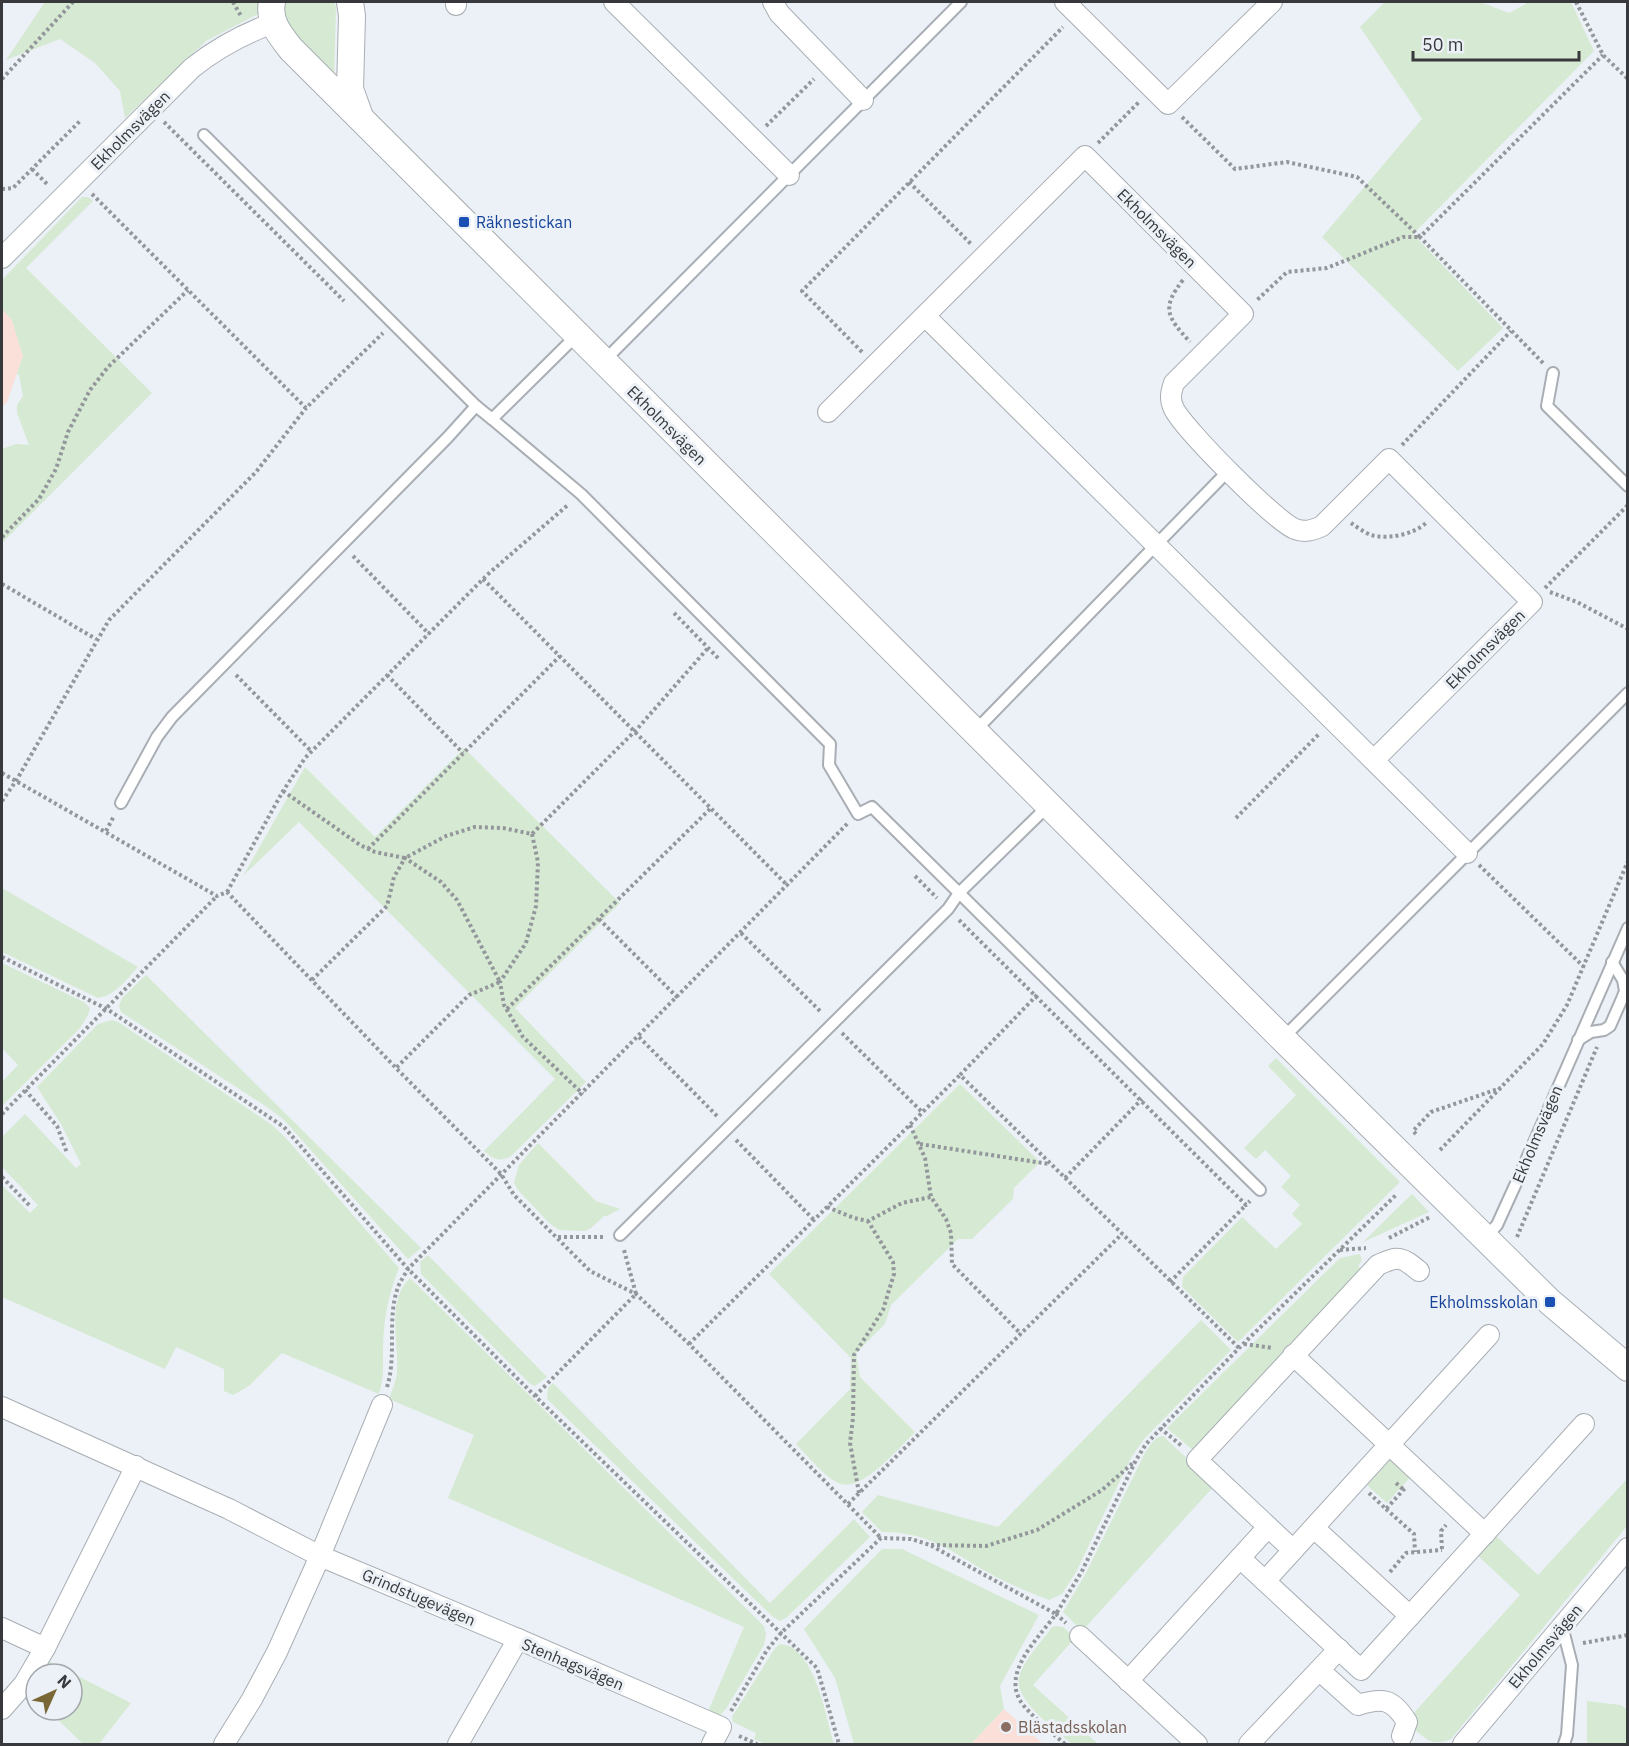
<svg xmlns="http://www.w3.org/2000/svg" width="1629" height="1746" viewBox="0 0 1629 1746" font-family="'IBM Plex Sans',sans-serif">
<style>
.education{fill:#fae0d9}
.green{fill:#d6e9d2}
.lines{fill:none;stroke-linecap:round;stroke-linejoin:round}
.service-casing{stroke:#a8aeb4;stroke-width:14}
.minor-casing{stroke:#a8aeb4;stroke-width:22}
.tertiary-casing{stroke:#a8aeb4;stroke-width:28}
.path{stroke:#93979c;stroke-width:4;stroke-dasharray:3 3;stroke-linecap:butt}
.service{stroke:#fff;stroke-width:10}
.minor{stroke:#fff;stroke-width:20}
.tertiary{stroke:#fff;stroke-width:26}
.transit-dot{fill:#1a4fb4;stroke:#ebf1f7;stroke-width:2}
.education-dot{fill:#8d6e63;stroke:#ebf1f7;stroke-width:2}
.labels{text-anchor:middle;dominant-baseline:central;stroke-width:6;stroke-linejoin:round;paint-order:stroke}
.street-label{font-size:16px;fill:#37393c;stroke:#ebf1f7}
.transit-label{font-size:16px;fill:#164399;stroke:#ebf1f7;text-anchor:start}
.education-label{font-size:16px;fill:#785e54;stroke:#ebf1f7;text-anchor:start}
</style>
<rect width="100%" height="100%" fill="#ebf1f7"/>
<g class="education">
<path d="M 2,309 L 12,320 L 23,356 L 7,402 L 2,407 Z"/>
<path d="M 1004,1709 L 1043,1744 L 971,1744 Z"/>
</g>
<g class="green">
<path d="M 45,2 L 263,2 L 260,13 L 206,41 L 125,118 L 120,91 L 95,63 L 60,39 L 6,60 Z"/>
<path d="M 282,2 L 334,2 L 336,7 L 334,81 L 282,21 Z"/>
<path d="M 1385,2 L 1480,2 L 1509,13 L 1529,2 L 1571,2 L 1594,51 L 1413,234 L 1503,328 L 1458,371 L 1322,237 L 1422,119 L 1360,27 Z"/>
<path d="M 82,197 L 88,197 L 93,201 L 26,268 L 152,393 L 2,543 L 2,449 L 16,444 L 29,445 L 17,413 L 17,405 L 23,396 L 19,375 L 17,374 L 23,356 L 12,320 L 2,309 L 2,280 Z"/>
<path d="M 464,748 L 620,903 L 515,1008 L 586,1082 L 510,1157 C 498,1162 493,1159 484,1151 L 555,1079 L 299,822 L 243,876 L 305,767 L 375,837 Z"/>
<path d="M 2,888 L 138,967 C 126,980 116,995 98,998 L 2,952 Z"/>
<path d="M 2,963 L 84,1002 L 90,1008 L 88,1015 L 80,1028 L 2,1106 L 2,1082 L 18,1065 L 2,1048 Z"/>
<path d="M 146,975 L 421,1248 L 408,1259 L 284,1120 L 270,1109 L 121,1012 L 119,1006 L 122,998 Z"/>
<path d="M 112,1020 L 118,1022 L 272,1125 L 285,1137 L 399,1268 C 388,1295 383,1323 383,1352 C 383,1371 384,1375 379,1394 L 282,1353 L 249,1386 L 233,1395 L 224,1391 L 224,1369 L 176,1347 L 165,1369 L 2,1297 L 2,1185 L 30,1213 L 38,1205 L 2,1167 L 2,1137 L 25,1114 L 76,1168 L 81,1164 L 61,1124 L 37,1087 L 98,1024 Z"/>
<path d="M 1276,1058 L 1400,1182 L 1238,1342 L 1182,1287 L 1183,1277 L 1242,1217 L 1276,1249 L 1302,1224 L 1292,1214 L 1300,1205 L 1281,1187 L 1291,1176 L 1265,1150 L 1256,1159 L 1244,1148 L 1296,1095 L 1268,1066 Z"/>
<path d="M 960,1084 L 1040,1162 L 1014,1188 L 1013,1199 L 972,1239 L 958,1239 L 891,1305 L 885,1324 L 856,1353 L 860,1377 L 915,1432 C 900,1447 863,1491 841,1484 C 827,1480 807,1455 796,1444 L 850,1389 L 851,1358 L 769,1274 Z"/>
<path d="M 538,1143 L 596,1201 L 620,1209 L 607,1216 L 604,1216 L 591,1228 L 585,1231 L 559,1230 L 549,1223 L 518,1190 L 514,1183 L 519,1165 Z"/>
<path d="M 1412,1194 L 1429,1212 L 1361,1243 L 1362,1243 Z"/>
<path d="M 1360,1254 L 1362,1260 L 1358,1266 L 1363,1271 L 1195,1452 L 1167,1428 L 1340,1258 Z"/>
<path d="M 428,1255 L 547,1377 L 535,1386 L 530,1384 L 421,1274 L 420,1262 Z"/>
<path d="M 410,1278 L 764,1626 L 766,1634 L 764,1645 L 726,1709 L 719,1716 L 707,1714 L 744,1627 L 448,1498 L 474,1435 L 389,1399 C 392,1390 397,1380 397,1371 C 399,1341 386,1301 410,1278 Z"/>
<path d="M 1201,1320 L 1231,1350 L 1143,1440 L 1131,1458 L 1076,1572 L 1062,1594 L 1049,1600 C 1029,1592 1008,1584 989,1573 C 950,1551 929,1532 882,1532 L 862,1512 L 878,1495 L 998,1527 Z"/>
<path d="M 553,1383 L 770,1603 L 854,1519 L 870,1537 L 786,1618 L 780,1621 L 772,1616 L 547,1399 L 548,1388 Z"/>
<path d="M 1163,1436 L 1215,1485 L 1082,1631 L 1063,1612 L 1085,1575 L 1145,1453 C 1150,1446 1154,1437 1163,1436 Z"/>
<path d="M 1394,1456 L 1413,1474 L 1387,1503 L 1367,1485 Z"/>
<path d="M 1627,1479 L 1627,1526 L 1451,1739 C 1433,1746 1428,1741 1414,1729 L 1417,1720 L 1412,1715 L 1520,1595 L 1476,1554 L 1494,1534 L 1538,1575 Z"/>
<path d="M 882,1549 L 902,1549 L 1039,1615 L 1000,1686 L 1004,1709 L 971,1744 L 854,1744 L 835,1678 L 804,1629 Z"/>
<path d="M 1056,1626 L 1063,1627 L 1075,1638 L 1033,1685 L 1098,1744 L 1072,1744 C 1057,1731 1014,1700 1019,1678 C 1023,1660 1042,1642 1052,1627 Z"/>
<path d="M 780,1644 C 815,1646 826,1718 834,1744 L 766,1744 L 754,1739 L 756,1733 L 733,1722 L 732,1717 L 775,1648 Z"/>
<path d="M 46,1660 L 131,1703 L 99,1744 L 83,1744 L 48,1710 L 72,1710 L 72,1674 L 36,1674 Z"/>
<path d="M 1587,1701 L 1620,1705 L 1627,1709 L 1627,1744 L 1587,1744 Z"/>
</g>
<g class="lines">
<g class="service-casing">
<g id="service">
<path d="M 204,135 L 476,406 L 492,419 L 577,335"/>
<path d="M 604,361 L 961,2"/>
<path d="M 1553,373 L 1547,406 L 1628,486"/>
<path d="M 492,419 L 581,494 L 830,744 L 829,765 L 858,814 L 872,807 L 1260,1190"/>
<path d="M 975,731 L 1229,470"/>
<path d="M 121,803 L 157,737 L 172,717 L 448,437 L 476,406"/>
<path d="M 1283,1038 L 1628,693"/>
<path d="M 1578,1040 L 1591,1032 L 1604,1030 L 1610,1026 L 1621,1001 L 1625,991 L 1623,980 L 1612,962"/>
<path d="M 620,1235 L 948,909 L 959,893 L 1049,805"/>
<path d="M 1485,1238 L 1497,1225 L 1517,1181 L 1628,928"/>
<path d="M 1562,1626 L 1572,1665 L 1567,1735 L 1564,1744"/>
</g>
</g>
<g class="minor-casing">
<g id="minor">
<path d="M 614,2 L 789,175"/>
<path d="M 773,2 L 779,13 L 863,100"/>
<path d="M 1065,2 L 1168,104 L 1272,2"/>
<path d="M 456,5 L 456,2"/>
<path d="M 2,258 L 192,68 C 217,48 243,34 273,23"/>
<path d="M 925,316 L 1467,853"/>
<path d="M 828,412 L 1085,156 L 1243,314 L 1174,383 C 1171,392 1169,399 1174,409 C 1184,429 1276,522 1295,529 C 1305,533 1313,530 1322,526 L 1389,459 L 1532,602 L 1374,760"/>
<path d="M 1293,1355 L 1485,1534"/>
<path d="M 382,1405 L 320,1556 L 518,1639 L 721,1727 L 712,1744"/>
<path d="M 2,1407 L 229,1509 L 320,1556 L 277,1652 L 252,1699 L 224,1744"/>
<path d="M 1314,1528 L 1410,1616"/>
<path d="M 1293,1550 L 1197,1460 L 1378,1265 C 1399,1255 1402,1257 1419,1271"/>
<path d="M 1240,1558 L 1361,1670 L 1584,1424"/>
<path d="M 1265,1581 L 1489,1335"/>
<path d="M 2,1628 L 45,1648 L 24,1684 L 2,1709"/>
<path d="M 1080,1636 L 1197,1744"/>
<path d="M 45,1648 L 136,1466"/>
<path d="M 1319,1670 L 1358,1705 C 1383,1697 1393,1699 1407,1722 L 1402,1736"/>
<path d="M 1128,1681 L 1268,1527"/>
<path d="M 458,1744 L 518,1639"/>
<path d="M 1249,1744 L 1339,1649"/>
<path d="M 1463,1744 L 1628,1548"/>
</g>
</g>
<g class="tertiary-casing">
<g id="tertiary">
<path d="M 272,2 C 268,21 280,35 291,49 L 1282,1038 L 1550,1302 L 1628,1368"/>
<path d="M 350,2 L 352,16 L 350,89 L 359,114"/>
</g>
</g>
<g class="path">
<path d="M 233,2 L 241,16"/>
<path d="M 1576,2 L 1603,55 L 1628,79"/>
<path d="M 2,79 L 73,2"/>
<path d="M 1182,117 L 1235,169 L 1287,162 L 1357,177 L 1420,237 L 1403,237 L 1327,268 L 1287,272 L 1256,301"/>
<path d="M 164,122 L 344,301"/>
<path d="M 766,126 L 814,79"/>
<path d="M 1098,143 L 1139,102"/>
<path d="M 32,169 L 48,185"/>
<path d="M 909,182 L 971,244"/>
<path d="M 2,189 L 13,188 L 80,121"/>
<path d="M 92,194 L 306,408 L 383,333"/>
<path d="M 1183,280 C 1161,308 1167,317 1190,342"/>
<path d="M 862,352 L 802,291 L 1063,27"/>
<path d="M 1543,363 L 1420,237 L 1603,55"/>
<path d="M 1402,445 L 1511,331"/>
<path d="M 1351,523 C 1357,527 1365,533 1371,535 C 1388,540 1414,534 1426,523"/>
<path d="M 2,537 L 39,499 L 56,469 L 68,432 L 90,390 L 108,367 L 188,290"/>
<path d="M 353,556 L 429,634"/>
<path d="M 483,579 L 788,886"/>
<path d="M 2,584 L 96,639"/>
<path d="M 1545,588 L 1628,505"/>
<path d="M 1550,592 L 1577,602 L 1628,629"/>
<path d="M 674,613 L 719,659"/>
<path d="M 236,675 L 311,751"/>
<path d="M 387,675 L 463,753"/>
<path d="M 2,773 L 217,896 L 227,892 L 396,1068 L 501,1174 L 514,1195 L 590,1271 L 636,1294 L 689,1344 L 881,1538"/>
<path d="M 283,791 L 360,845 L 375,852 L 405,858 L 446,836 L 475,827 L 503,828 L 532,834 L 638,728 L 708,648"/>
<path d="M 2,801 L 16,781 L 109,620 L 256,472 L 306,408"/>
<path d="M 1236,818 L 1320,733"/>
<path d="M 106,831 L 114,816"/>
<path d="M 532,834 L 538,862 L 536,906 L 526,943 L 500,982 L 504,1005 L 523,1037 L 583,1094"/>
<path d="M 368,849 L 560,656"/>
<path d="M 1479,865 L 1584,967"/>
<path d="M 915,876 L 937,898"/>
<path d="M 227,892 L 283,791 L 305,758 L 487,575 L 569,504"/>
<path d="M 599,919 L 678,998"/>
<path d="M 959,920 L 1246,1205 L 1250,1201"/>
<path d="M 741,933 L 822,1013"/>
<path d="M 2,957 L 107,1009 L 284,1127 L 408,1269 L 535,1396 L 817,1668 L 839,1744"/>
<path d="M 312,980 L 387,906 L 394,877 L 405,858 L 441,882 L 457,900 L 500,982 L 469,995 L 396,1068"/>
<path d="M 1037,995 L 960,1075 L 1239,1348"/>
<path d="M 507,1009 L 711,808"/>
<path d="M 842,1033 L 922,1112"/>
<path d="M 639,1037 L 719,1118"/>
<path d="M 25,1090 L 57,1126 L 67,1153"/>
<path d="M 2,1114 L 217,896"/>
<path d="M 910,1125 L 925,1158 L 931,1197 L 946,1219 L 951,1233 L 952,1264 L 1021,1334"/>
<path d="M 1416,1134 L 1413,1131 L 1431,1112 L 1501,1088"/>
<path d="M 736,1140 L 814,1220"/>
<path d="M 920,1144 L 1049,1164"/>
<path d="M 1440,1150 L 1543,1044 L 1567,1005 L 1628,861"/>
<path d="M 2,1177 L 30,1206"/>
<path d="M 1065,1178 L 1142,1099"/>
<path d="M 827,1207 L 854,1218 L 868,1221 L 902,1203 L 931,1197"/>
<path d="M 558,1237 L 604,1237"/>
<path d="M 1517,1237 L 1597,1047"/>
<path d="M 1389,1238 L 1430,1217"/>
<path d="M 1340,1250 L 1366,1248"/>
<path d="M 1170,1282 L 1246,1205"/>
<path d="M 689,1344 L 960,1075"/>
<path d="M 1244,1344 L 1273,1348"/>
<path d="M 387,1387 C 397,1355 387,1322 397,1290 C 399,1283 404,1276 408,1269 L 848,823"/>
<path d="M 535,1396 L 636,1294 L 624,1250"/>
<path d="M 1160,1428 L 1183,1447"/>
<path d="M 1396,1483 L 1404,1490"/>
<path d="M 859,1493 L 850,1443 L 853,1418 L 854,1355 L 883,1310 L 894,1274 L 893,1262 L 868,1221"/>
<path d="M 1369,1493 L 1386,1509 L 1406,1487"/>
<path d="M 848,1504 L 1122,1234"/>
<path d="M 1386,1509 L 1414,1534 L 1415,1552"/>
<path d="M 931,1545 L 986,1546 L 1037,1530 L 1102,1490 L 1133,1463"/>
<path d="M 1442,1549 L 1441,1531 L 1446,1525"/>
<path d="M 1390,1572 L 1406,1553 L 1442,1550"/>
<path d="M 1583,1643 L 1628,1635"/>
<path d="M 731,1711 L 767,1650 L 781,1633 L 881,1538 L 911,1539 L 930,1545 L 1056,1614 L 1082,1571 L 1136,1460 L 1146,1444 L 1239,1348 L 1397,1194"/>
<path d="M 739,1736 L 757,1744"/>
<path d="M 1065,1744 C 1051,1732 1036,1720 1024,1706 C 998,1675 1038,1639 1056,1614 L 1066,1623"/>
</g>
<use href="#service" class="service"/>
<use href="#minor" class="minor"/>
<use href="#tertiary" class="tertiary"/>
</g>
<g class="transit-dot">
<rect x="458" y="216" width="12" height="12" rx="3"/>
<rect x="1544" y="1296" width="12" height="12" rx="3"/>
</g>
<circle class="education-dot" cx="1006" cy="1727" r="6"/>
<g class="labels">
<g class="street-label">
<text transform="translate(130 130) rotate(-45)">Ekholmsvägen</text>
<text transform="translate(1157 228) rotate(45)">Ekholmsvägen</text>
<text transform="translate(667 425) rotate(45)">Ekholmsvägen</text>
<text transform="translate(1485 649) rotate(-45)">Ekholmsvägen</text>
<text transform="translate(1537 1134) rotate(-67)">Ekholmsvägen</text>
<text transform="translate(419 1597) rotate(23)">Grindstugevägen</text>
<text transform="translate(1545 1646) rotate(-50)">Ekholmsvägen</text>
<text transform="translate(573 1664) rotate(23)">Stenhagsvägen</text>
</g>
<g class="transit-label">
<text x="476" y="222">Räknestickan</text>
<text x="1538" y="1302" text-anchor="end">Ekholmsskolan</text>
</g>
<g class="education-label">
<text x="1018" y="1727">Blästadsskolan</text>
</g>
</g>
<rect width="1629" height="1746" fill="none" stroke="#37393c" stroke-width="6"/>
<g transform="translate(54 1692) rotate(45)"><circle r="28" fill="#ebf1f7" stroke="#a3a7ac" stroke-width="1.5"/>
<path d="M0-4.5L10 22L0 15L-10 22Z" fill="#796735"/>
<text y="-9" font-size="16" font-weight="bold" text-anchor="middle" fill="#37393c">N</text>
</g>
<path d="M1413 51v9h166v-9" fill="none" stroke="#37393c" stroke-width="3"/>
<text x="1422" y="51" font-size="18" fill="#37393c" stroke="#ebf1f7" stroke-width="4.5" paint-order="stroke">50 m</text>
</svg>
